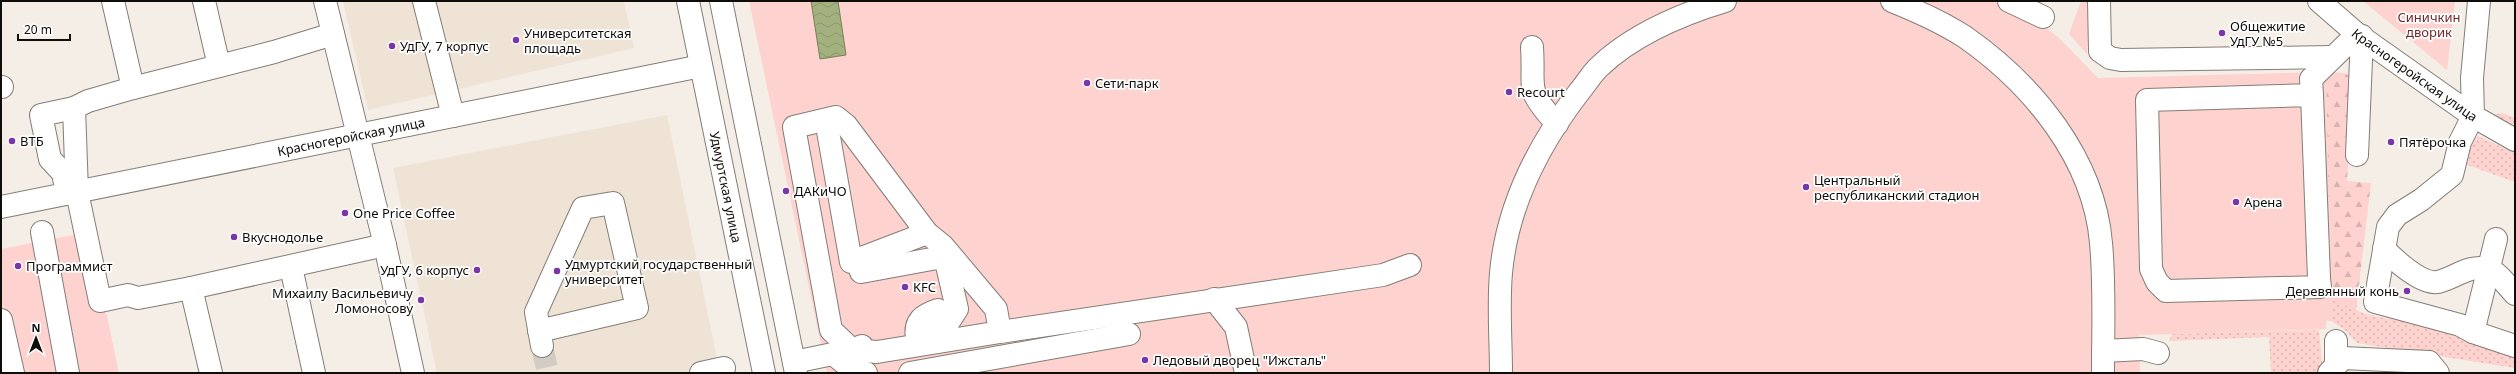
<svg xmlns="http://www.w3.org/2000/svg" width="2516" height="374" viewBox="0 0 2516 374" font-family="'Noto Sans',sans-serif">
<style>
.built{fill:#efe3d5}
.grass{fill:url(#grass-dots)}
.forest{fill:url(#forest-firs)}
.park{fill:#fdd2cf}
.water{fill:url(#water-waves);stroke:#77805b}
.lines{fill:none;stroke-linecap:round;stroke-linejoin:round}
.minor-tunnel{stroke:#d2ccc5;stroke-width:22;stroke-dasharray:22 11;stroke-linecap:butt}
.minor-casing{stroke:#837d76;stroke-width:24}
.major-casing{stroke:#837d76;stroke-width:24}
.minor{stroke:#fff;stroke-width:22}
.major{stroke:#fff;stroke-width:22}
.poi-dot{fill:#7a35a8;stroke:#fff;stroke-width:1.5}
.labels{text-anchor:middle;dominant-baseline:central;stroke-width:3.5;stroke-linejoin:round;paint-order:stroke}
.park-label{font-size:13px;fill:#702829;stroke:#fff}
.poi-label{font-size:13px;fill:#0f0d0a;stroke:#fff;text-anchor:start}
.street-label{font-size:13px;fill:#0f0d0a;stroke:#fff}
</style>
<defs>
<pattern id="grass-dots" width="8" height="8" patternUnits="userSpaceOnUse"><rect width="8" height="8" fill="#fdd2cf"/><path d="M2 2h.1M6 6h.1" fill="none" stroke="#d8b3b0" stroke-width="1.8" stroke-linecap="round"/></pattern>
<pattern id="forest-firs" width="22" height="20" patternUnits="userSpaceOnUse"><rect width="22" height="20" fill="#fdd2cf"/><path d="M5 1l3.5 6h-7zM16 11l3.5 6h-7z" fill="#d8b3b0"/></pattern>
<pattern id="water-waves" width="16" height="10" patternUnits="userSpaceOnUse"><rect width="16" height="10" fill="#a3b17e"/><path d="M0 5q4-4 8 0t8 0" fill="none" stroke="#8b976c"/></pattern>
</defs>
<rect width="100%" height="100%" fill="#f5eee6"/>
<g class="built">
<path d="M 343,1 L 624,1 L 634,48 L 368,110 Z"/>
<path d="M 667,115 L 720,373 L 437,373 L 393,168 Z"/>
</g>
<g class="grass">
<path d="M 2502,113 L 2515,118 L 2515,125 L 2490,116 Z"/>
<path d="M 2478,136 L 2515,153 L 2515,182 L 2462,163 L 2467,147 Z"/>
<path d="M 2330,293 C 2359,323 2407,318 2445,328 C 2469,335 2492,344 2515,352 L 2515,368 L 2357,343 L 2345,330 L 2331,321 Z"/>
<path d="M 2319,330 L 2323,373 L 2271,373 L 2269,337 L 2169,341 L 2172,334 Z"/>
</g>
<path class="forest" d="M 2326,72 L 2344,73 L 2354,78 L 2347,181 L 2371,183 L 2356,311 L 2340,303 L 2330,293 Z"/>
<g class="park">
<path d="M 749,1 L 1995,1 L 2036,20 L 2059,38 L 2098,78 L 2326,72 L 2331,321 L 2326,321 L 2326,329 L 2139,335 L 2140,373 L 827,373 Z"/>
<path d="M 2081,1 L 2090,1 L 2087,54 L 2069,34 Z"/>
<path d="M 2363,1 L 2455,1 L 2447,70 Z"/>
<path d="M 89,232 L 119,373 L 1,373 L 1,249 Z"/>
</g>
<path class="water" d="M 811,1 L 838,1 L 846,55 L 820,59 Z"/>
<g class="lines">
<path class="minor-tunnel" d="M 542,346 L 548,373"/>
<g class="minor-casing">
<g id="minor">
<path d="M 113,1 L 133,88 L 88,101 L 74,108 L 77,192 L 100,301 L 128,295 L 138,298 L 191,288"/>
<path d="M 204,1 L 219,66"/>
<path d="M 325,1 L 385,245 L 413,373"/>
<path d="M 424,1 L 453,116"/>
<path d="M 1892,1 C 1917,11 1942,22 1965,37 C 2032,84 2094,158 2101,243 C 2105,285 2103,330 2103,373"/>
<path d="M 2009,1 L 2043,17"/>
<path d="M 2099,1 L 2100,51 L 2110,58 L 2121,60 L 2332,57"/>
<path id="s1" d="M 2319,1 L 2357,34 L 2473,116 L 2515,140"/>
<path d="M 2479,1 L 2472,78 L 2473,116 L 2460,142 L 2452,175 L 2421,200 L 2397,215 L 2388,227 L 2375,302 L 2460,325 L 2473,332 L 2515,346"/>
<path d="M 1532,47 C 1535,91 1524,88 1557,124"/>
<path d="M 1,87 L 2,87"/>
<path d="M 133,88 L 274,52 L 333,34"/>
<path d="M 2312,95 L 2147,100 L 2151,269 L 2157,282 L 2166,291 L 2320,287 L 2319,278 L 2312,95 L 2311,79 L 2357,34"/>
<path d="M 826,120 L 851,262 L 927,233"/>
<path d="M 2357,155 L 2362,36"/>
<path d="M 67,194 L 63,173 L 50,159 L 41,115 L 74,108"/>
<path id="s2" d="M 1,207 L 701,66"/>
<path d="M 42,232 L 68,373"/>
<path d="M 2384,249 C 2395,260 2421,285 2438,282 C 2455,278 2469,264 2488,269 C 2498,272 2508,287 2515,294"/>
<path d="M 858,258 L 861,272 L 937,258 L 946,261 L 957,309 L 946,326 L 918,331"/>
<path d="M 291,267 L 314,373"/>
<path d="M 1214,299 L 1236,327 L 1246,373"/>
<path d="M 1,320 L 13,373"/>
<path d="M 539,331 L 637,308 L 613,203 L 583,208 L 536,312 L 542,346"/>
<path d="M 1000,332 L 877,352 L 852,350 L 831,330 L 794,127 L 836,117 L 846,125 L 927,233 L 943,246 L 996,309 L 1000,332 L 1383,275 L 1410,265"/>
<path d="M 2473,332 L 2496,239"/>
<path d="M 917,338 C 914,321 923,315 938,310"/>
<path d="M 2336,341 L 2336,363"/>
<path d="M 2103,351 L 2143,349 L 2158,353"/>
<path d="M 833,354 L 853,370 L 866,373"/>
<path d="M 794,362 L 852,350 L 862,346"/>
<path d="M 211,373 L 191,288 L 385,245"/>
<path d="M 701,373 L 724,368"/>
<path d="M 910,373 L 1129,334"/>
<path d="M 1501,373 C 1501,340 1498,306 1501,273 C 1507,206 1539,144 1579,92 C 1586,84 1592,73 1600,66 C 1633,35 1682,14 1725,1"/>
<path d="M 2329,373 L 2343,358 L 2429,362 L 2438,373"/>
</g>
</g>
<g class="major-casing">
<g id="major">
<path id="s3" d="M 688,1 L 764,373"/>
<path d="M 721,1 L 796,373"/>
</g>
</g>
<use href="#minor" class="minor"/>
<use href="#major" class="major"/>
</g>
<g class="poi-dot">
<circle cx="2222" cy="33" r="4"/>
<circle cx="516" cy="40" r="4"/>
<circle cx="392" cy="46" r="4"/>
<circle cx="1087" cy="83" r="4"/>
<circle cx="1509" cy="92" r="4"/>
<circle cx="12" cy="141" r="4"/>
<circle cx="2391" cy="142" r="4"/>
<circle cx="1806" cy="187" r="4"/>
<circle cx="786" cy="191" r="4"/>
<circle cx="2236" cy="202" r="4"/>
<circle cx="345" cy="213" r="4"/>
<circle cx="234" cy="237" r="4"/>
<circle cx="18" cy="266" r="4"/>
<circle cx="477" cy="270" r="4"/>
<circle cx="557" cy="271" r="4"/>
<circle cx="905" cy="287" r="4"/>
<circle cx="2407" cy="291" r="4"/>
<circle cx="421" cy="300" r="4"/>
<circle cx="1145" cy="360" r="4"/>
</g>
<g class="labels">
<g class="park-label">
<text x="2429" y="17">Синичкин<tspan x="2429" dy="15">дворик</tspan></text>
</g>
<g class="poi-label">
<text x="2230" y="26">Общежитие<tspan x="2230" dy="15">УдГУ №5</tspan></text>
<text x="524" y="33">Университетская<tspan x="524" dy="15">площадь</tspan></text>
<text x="400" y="46">УдГУ, 7 корпус</text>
<text x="1095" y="83">Сети-парк</text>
<text x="1517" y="92">Recourt</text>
<text x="20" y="141">ВТБ</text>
<text x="2399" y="142">Пятёрочка</text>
<text x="1814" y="180">Центральный<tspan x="1814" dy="15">республиканский стадион</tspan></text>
<text x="794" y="191">ДАКиЧО</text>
<text x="2244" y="202">Арена</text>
<text x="353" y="213">One Price Coffee</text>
<text x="242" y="237">Вкуснодолье</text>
<text x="565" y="264">Удмуртский государственный<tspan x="565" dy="15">университет</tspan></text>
<text x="26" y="266">Программист</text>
<text x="469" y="270" text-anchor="end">УдГУ, 6 корпус</text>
<text x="913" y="287">KFC</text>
<text x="2399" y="291" text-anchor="end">Деревянный конь</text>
<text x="413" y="293" text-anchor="end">Михаилу Васильевичу<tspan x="413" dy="15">Ломоносову</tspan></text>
<text x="1153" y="360">Ледовый дворец "Ижсталь"</text>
</g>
<g class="street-label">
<text stroke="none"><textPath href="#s1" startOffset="121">Красногеройская улица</textPath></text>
<text stroke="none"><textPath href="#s2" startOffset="357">Красногеройская улица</textPath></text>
<text stroke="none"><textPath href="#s3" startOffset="190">Удмуртская улица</textPath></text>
</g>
</g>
<rect width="2516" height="374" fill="none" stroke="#0f0d0a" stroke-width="4"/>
<g transform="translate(36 338)" stroke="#ffffff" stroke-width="3" paint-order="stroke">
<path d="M0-3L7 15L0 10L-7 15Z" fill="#0f0d0a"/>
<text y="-6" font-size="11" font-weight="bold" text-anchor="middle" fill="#0f0d0a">N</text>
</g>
<path d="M18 34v6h52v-6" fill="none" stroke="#0f0d0a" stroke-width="2"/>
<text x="24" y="34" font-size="12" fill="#0f0d0a" stroke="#ffffff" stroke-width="3" paint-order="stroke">20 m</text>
</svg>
